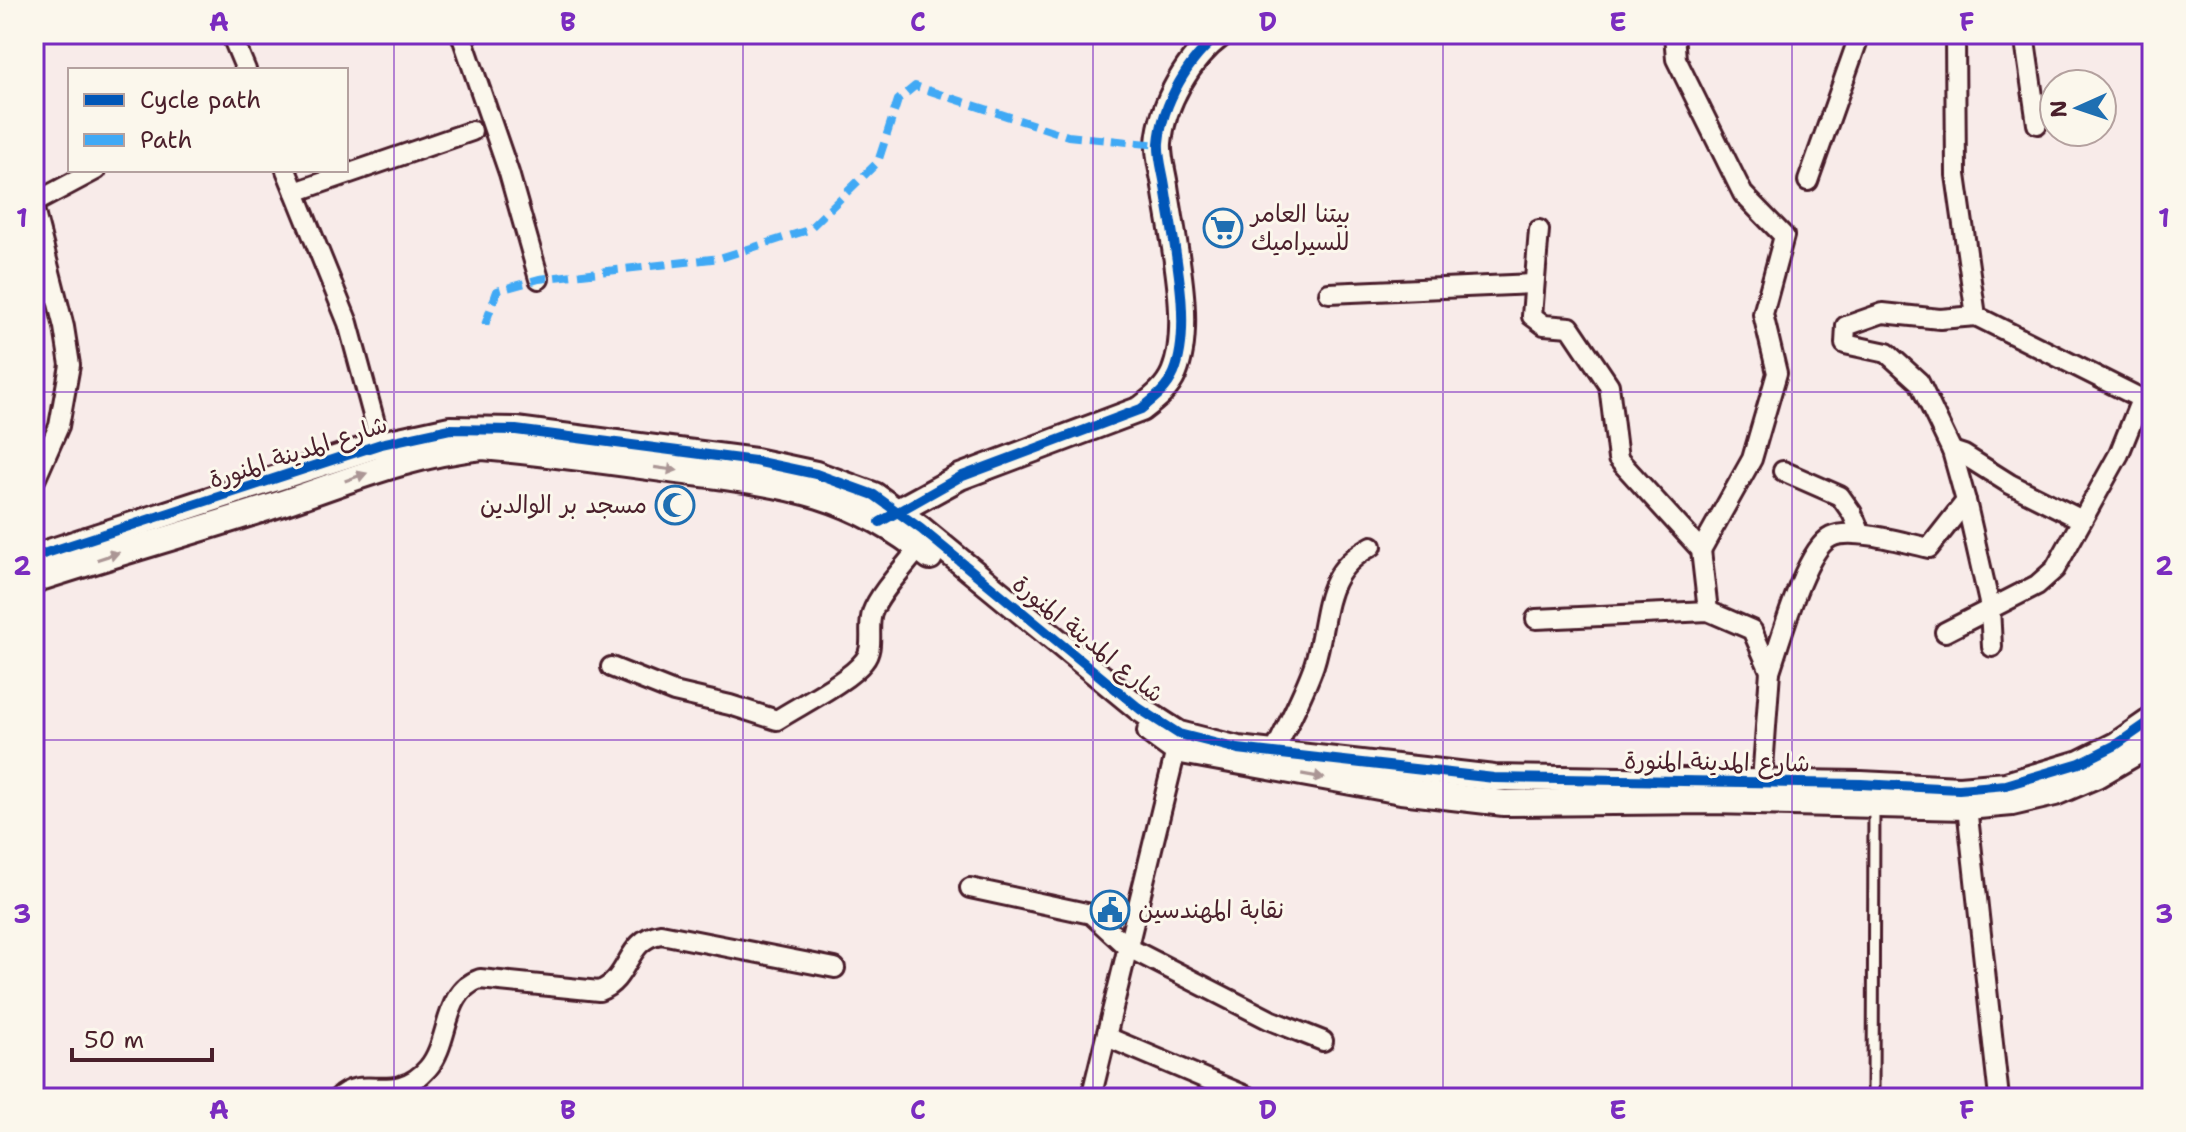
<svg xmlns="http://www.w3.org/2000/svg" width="2186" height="1132" viewBox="0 0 2186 1132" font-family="'Shantell Sans','Playpen Sans Arabic',sans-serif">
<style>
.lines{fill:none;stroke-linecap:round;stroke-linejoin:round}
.service-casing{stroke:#4a1f2b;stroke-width:15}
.minor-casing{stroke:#4a1f2b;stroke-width:24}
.tertiary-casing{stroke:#4a1f2b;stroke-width:30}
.service{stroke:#fbf7ec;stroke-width:9}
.minor{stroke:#fbf7ec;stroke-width:18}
.tertiary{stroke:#fbf7ec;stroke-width:24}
.quiet{stroke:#3fa9f5;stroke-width:8;stroke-dasharray:16 8;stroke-linecap:butt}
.cycleway-casing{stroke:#fbf7ec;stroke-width:15}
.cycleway{stroke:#0057b8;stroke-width:10}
.oneway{fill:#ab9695}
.grid{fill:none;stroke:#7b2cbf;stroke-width:2;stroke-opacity:0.55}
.labels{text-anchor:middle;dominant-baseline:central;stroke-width:6;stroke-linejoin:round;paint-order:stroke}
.poi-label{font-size:24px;fill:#4a1f2b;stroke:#fbf7ec;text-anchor:start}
.street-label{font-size:24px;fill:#4a1f2b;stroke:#fbf7ec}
.neatline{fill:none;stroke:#7b2cbf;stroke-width:3}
.grid-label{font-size:26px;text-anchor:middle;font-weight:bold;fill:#7b2cbf}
</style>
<rect width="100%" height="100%" fill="#f8ebe9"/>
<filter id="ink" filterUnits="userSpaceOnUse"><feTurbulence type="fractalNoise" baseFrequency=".0125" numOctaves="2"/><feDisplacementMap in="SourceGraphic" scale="16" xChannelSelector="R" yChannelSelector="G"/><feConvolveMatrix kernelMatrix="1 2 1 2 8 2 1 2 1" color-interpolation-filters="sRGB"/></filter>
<g filter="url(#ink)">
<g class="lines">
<g class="service-casing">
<path id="service" d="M 1873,1098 L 1874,804"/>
</g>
<g class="minor-casing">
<g id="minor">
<path d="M 231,34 L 246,70"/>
<path d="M 461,34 L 509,173 L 539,279"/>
<path d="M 1674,34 L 1676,59 L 1743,194 L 1784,236 L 1763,314 L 1777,373 L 1752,459 L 1701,550"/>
<path d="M 1955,34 L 1956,175 L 1976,316 L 2152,404"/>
<path d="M 2024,34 L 2037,124"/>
<path d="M 286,170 L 348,323 L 384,456"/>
<path d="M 1808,181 L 1860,34"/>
<path d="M 295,192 L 472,131"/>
<path d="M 34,203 L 96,170"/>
<path d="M 34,209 L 64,327 L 70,365 L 59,426 L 36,478"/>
<path d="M 1539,230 L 1532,316 L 1544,325 L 1570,327 L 1609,385 L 1618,459 L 1701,550 L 1708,611"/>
<path d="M 1329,293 L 1534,284"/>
<path d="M 1976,316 L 1940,319 L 1883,313 L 1846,326 L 1845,344 L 1887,353 L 1919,382 L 1952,451 L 1966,501 L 1990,607 L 1992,647"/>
<path d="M 1952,451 L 1964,455 L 2010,484 L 2082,520"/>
<path d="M 1783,471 L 1840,496 L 1852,513 L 1861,534"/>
<path d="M 1536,619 L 1708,611 L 1752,630 L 1770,671 L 1762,782"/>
<path d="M 1945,632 L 2037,585 L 2055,569 L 2119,454 L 2142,397"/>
<path d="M 611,667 L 674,692 L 730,705 L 777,720 C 800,705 849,681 864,661 C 875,648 867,629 872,613 C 879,593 906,565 919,548"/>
<path d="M 1770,671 C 1780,642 1805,549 1831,537 C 1852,527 1906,543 1929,548 L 1966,501"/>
<path d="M 1275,751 C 1288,723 1304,694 1314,665 C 1330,616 1319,574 1372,546"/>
<path d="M 1967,807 L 1999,1098"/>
<path d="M 970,888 L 1091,914 L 1127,947 L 1270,1020 L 1323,1041"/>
<path d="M 1107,1037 L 1251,1098"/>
<path d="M 338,1098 C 362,1073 395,1106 428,1068 C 451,1041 442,992 480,979 L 599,991 C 631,979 625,939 661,934 L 835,968"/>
<path d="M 1091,1098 L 1176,750"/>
</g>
</g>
<g class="tertiary-casing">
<g id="tertiary">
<path d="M 885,518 L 960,477 L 1141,409 C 1155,398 1167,389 1174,373 C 1194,325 1172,237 1165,186 C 1163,172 1158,157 1159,143 C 1162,104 1189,57 1221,34"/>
<path d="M 34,557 L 381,444 L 450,429 L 516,430 L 755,461 L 816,474 L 874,495 L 921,529 L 1140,709 L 1179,734 L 1238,749 L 1494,778 L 1861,784 L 1959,789 L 2006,785 L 2080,763 L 2116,745 L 2152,720"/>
<path d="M 34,580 C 111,555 189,533 267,508 C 339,485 407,454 483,447 C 545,453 607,461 670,470 C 774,484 845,487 930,557"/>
<path d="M 1150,731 L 1176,750 L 1401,791 L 1504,803 L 1710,801 L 1967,807 L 2012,803 L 2055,793 L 2097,775 L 2152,743"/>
</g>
</g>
<use href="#service" class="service"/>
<use href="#minor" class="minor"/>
<use href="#tertiary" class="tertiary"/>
<path class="quiet" d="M 485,325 L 497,291 L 539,279 L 720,258 L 808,230 L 878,162 L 898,100 L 915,86 L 1068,136 L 1159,145"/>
<g class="cycleway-casing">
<g id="cycleway">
<path d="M 880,522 L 960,477 L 1141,409 C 1155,398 1167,389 1174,373 C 1194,325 1172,237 1165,186 C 1163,172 1158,157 1159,143 C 1162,104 1189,57 1221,34"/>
<path d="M 34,557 L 381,444 L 450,429 L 516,430 L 755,461 L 816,474 L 874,495 L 921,529 L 1140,709 L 1179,734 L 1238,749 L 1494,778 L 1861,784 L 1959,789 L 2006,785 L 2080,763 L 2116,745 L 2152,720"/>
</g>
</g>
<use href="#cycleway" class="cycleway"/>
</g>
<defs><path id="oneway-solid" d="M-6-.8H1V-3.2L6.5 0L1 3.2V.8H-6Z" transform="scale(2)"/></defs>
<g class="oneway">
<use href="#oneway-solid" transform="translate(666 469) rotate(8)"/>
<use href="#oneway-solid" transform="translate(356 477) rotate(-19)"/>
<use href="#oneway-solid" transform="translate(108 556) rotate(-18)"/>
<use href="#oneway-solid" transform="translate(1313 776) rotate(10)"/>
</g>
</g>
<path class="grid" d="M 394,34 L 394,1098M 743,34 L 743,1098M 1093,34 L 1093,1098M 1443,34 L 1443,1098M 1792,34 L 1792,1098M 34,392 L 2152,392M 34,740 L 2152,740"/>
<defs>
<g id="supermarket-ring" transform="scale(2)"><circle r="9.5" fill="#fbf7ec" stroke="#1f6fb2" stroke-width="1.5"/><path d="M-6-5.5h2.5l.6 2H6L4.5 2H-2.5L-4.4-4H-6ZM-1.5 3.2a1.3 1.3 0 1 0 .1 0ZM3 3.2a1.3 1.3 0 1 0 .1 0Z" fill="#1f6fb2"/></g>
<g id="mosque-ring" transform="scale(2)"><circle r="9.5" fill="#fbf7ec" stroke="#1f6fb2" stroke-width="1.5"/><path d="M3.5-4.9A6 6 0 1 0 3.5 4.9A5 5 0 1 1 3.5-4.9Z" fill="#1f6fb2"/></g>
<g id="civic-ring" transform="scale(2)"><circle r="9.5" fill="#fbf7ec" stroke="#1f6fb2" stroke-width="1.5"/><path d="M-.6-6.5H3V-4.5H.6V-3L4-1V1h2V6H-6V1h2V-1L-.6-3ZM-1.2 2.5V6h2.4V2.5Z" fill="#1f6fb2"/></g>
</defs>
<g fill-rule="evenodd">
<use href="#supermarket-ring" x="1223" y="228"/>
<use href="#mosque-ring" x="675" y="505"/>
<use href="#civic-ring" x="1110" y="910"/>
</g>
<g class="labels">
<g class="poi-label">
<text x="1251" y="214">بيتنا العامر<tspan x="1251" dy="28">للسيراميك</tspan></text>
<text x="647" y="505" text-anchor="end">مسجد بر الوالدين</text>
<text x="1138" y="910">نقابة المهندسين</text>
</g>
<g class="street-label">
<text transform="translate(298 452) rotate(-18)">شارع المدينة المنورة</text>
<text transform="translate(1088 639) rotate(39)">شارع المدينة المنورة</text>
<text transform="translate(1717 762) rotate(1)">شارع المدينة المنورة</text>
</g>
</g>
<rect width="2186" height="1132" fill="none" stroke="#fbf7ec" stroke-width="88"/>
<rect x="68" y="68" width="280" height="104" fill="#fbf7ec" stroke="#b4a19f" stroke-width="2"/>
<rect x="84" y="94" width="40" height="12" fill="#0057b8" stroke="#b4a19f" stroke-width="2"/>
<text x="140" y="108" font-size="24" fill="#4a1f2b">Cycle path</text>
<rect x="84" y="134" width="40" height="12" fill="#3fa9f5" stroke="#b4a19f" stroke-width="2"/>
<text x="140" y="148" font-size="24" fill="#4a1f2b">Path</text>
<g transform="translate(2078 108) rotate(267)"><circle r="38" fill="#fbf7ec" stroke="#b4a19f" stroke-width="2"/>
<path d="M0-6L14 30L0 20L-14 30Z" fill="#1f6fb2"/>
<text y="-12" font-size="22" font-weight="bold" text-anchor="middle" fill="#4a1f2b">N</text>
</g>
<path d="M72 1048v12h140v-12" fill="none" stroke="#4a1f2b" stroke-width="4"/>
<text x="84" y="1048" font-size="24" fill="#4a1f2b" stroke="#fbf7ec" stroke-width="6" paint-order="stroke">50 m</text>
<rect x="44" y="44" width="2098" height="1044" class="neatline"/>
<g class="grid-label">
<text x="219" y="31">A</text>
<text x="568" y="31">B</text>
<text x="918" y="31">C</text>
<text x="1268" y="31">D</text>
<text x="1618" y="31">E</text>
<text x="1967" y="31">F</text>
<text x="22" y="227">1</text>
<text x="2164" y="227">1</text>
<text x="22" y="575">2</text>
<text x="2164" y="575">2</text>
<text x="22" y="923">3</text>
<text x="2164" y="923">3</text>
<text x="219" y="1119">A</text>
<text x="568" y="1119">B</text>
<text x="918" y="1119">C</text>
<text x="1268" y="1119">D</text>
<text x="1618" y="1119">E</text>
<text x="1967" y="1119">F</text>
</g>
</svg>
